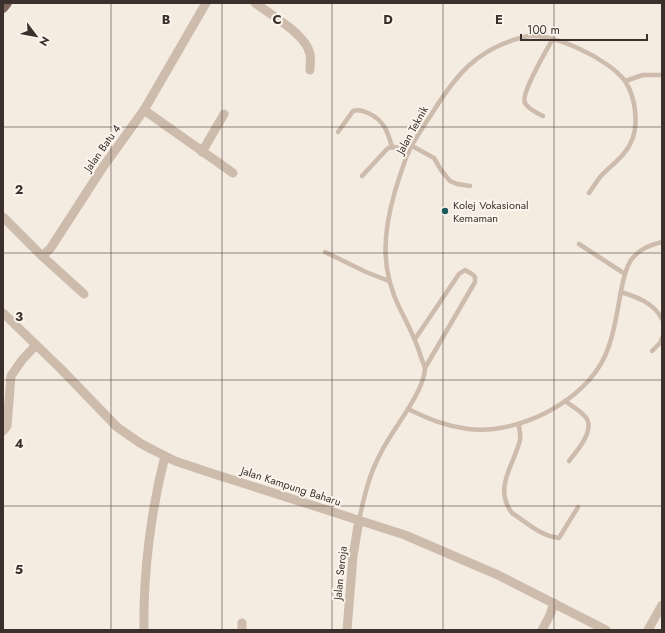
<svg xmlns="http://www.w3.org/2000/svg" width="665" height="633" viewBox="0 0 665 633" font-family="Jost,sans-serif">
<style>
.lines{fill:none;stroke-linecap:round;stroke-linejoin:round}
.service{stroke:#cdbbac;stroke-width:4.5}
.minor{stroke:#cdbbac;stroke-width:9}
.primary{stroke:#7d675c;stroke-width:10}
.grid{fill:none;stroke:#3b302b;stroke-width:1;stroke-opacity:0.55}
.poi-dot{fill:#1f5a5e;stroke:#fbf5ee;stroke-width:1.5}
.labels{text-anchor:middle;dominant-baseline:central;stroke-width:4;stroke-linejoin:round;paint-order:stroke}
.street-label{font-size:11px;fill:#3b302b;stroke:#fbf5ee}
.poi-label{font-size:11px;fill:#3b302b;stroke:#fbf5ee;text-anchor:start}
.grid-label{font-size:13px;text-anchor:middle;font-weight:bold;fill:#3b302b;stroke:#fbf5ee;stroke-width:4;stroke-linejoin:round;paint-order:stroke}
</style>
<rect width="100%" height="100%" fill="#f4ebe1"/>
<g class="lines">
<g class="service">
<path d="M 625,81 L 643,75 L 662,75"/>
<path d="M 543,116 C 537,113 528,109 525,103 C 520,94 547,50 552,40"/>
<path d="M 338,132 L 353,111 C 359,109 363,111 368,113 C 384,120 388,132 392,147"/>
<path d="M 412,146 L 434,158 L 441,170 L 450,181 L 457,184 L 470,186"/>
<path d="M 362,176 L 388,148 L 396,147 L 409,152"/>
<path d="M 579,244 L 625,274"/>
<path d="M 325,252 L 366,272 L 389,281"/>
<path d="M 621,292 C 637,297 654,303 662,319"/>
<path d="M 415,339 L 459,274 L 465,270 L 472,274 L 475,277 L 475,282 L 425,368"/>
<path d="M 652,351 L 660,343 L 662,338"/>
<path d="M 565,401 C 572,406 583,412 587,419 C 594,432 576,452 569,461"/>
<path d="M 408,409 C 429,419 445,426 468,429 C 518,435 584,402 605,356 C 614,336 617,312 621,291 C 623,281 625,269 631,260 C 639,249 650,245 662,242"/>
<path d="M 519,424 C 519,430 521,435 520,440 C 514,465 493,488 512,513 C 526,522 542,537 559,538 L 578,507"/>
<path d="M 359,520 C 363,502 367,482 375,465 C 379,456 384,446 390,437 C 401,419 424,389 425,369 C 425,365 422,361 421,357 C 416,340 408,325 400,309 C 380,269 383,233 395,191 C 399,179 403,165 408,153 C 414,140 423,127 431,115 C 455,76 477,48 524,37 C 551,31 609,59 625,81 C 635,96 639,122 632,140 C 626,156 612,164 601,176 C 597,181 593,187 589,193"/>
</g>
<g class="minor">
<path d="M 255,3 C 271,15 306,34 310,54 C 311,59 310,65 310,70"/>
<path d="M 144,110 L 233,173"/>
<path d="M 202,152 L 224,114"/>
<path d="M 3,217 L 42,256 L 50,249 L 103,167 L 144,110 L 206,3"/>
<path d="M 42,256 L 84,294"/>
<path d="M 3,313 L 61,369 L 117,427 L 140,443 L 153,450 L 175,461 L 211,473 L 405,535 L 498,575 L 606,630"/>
<path d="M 3,431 L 7,426 L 11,376 L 22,360 L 36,345"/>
<path d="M 242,623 L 242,630"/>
<path d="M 144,630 C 143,574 151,510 165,456"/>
<path d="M 347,630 L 353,556 L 359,520"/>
<path d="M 542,630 L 550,615 L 554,603"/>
<path d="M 648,630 L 662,605"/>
</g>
<path class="primary" d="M 3,8 L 7,3"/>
</g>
<path class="grid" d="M 111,3 L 111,630M 222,3 L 222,630M 332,3 L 332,630M 443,3 L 443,630M 554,3 L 554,630M 3,127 L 662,127M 3,253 L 662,253M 3,380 L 662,380M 3,506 L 662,506"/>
<circle class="poi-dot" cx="445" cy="211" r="4"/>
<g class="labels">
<g class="street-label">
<text transform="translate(412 130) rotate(-61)">Jalan Teknik</text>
<text transform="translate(102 148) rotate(-55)">Jalan Batu 4</text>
<text transform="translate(291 486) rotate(18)">Jalan Kampung Baharu</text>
<text transform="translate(340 573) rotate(-84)">Jalan Seroja</text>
</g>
<g class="poi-label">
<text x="453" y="205">Kolej Vokasional<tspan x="453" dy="13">Kemaman</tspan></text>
</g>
</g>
<g class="grid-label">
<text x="166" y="24">B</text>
<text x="277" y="24">C</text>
<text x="388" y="24">D</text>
<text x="499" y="24">E</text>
<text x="19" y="194">2</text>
<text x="19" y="321">3</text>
<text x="19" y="448">4</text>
<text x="19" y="574">5</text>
</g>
<rect width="665" height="633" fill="none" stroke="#3b302b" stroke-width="8"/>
<g transform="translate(36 36) rotate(122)" stroke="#fbf5ee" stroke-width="3" paint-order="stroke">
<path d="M0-3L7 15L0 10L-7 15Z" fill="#3b302b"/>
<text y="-6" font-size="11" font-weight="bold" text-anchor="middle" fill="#3b302b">N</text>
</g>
<path d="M521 34v6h126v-6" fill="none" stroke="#3b302b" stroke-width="2"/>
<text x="527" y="34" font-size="12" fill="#3b302b" stroke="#fbf5ee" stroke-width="3" paint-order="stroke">100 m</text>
</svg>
